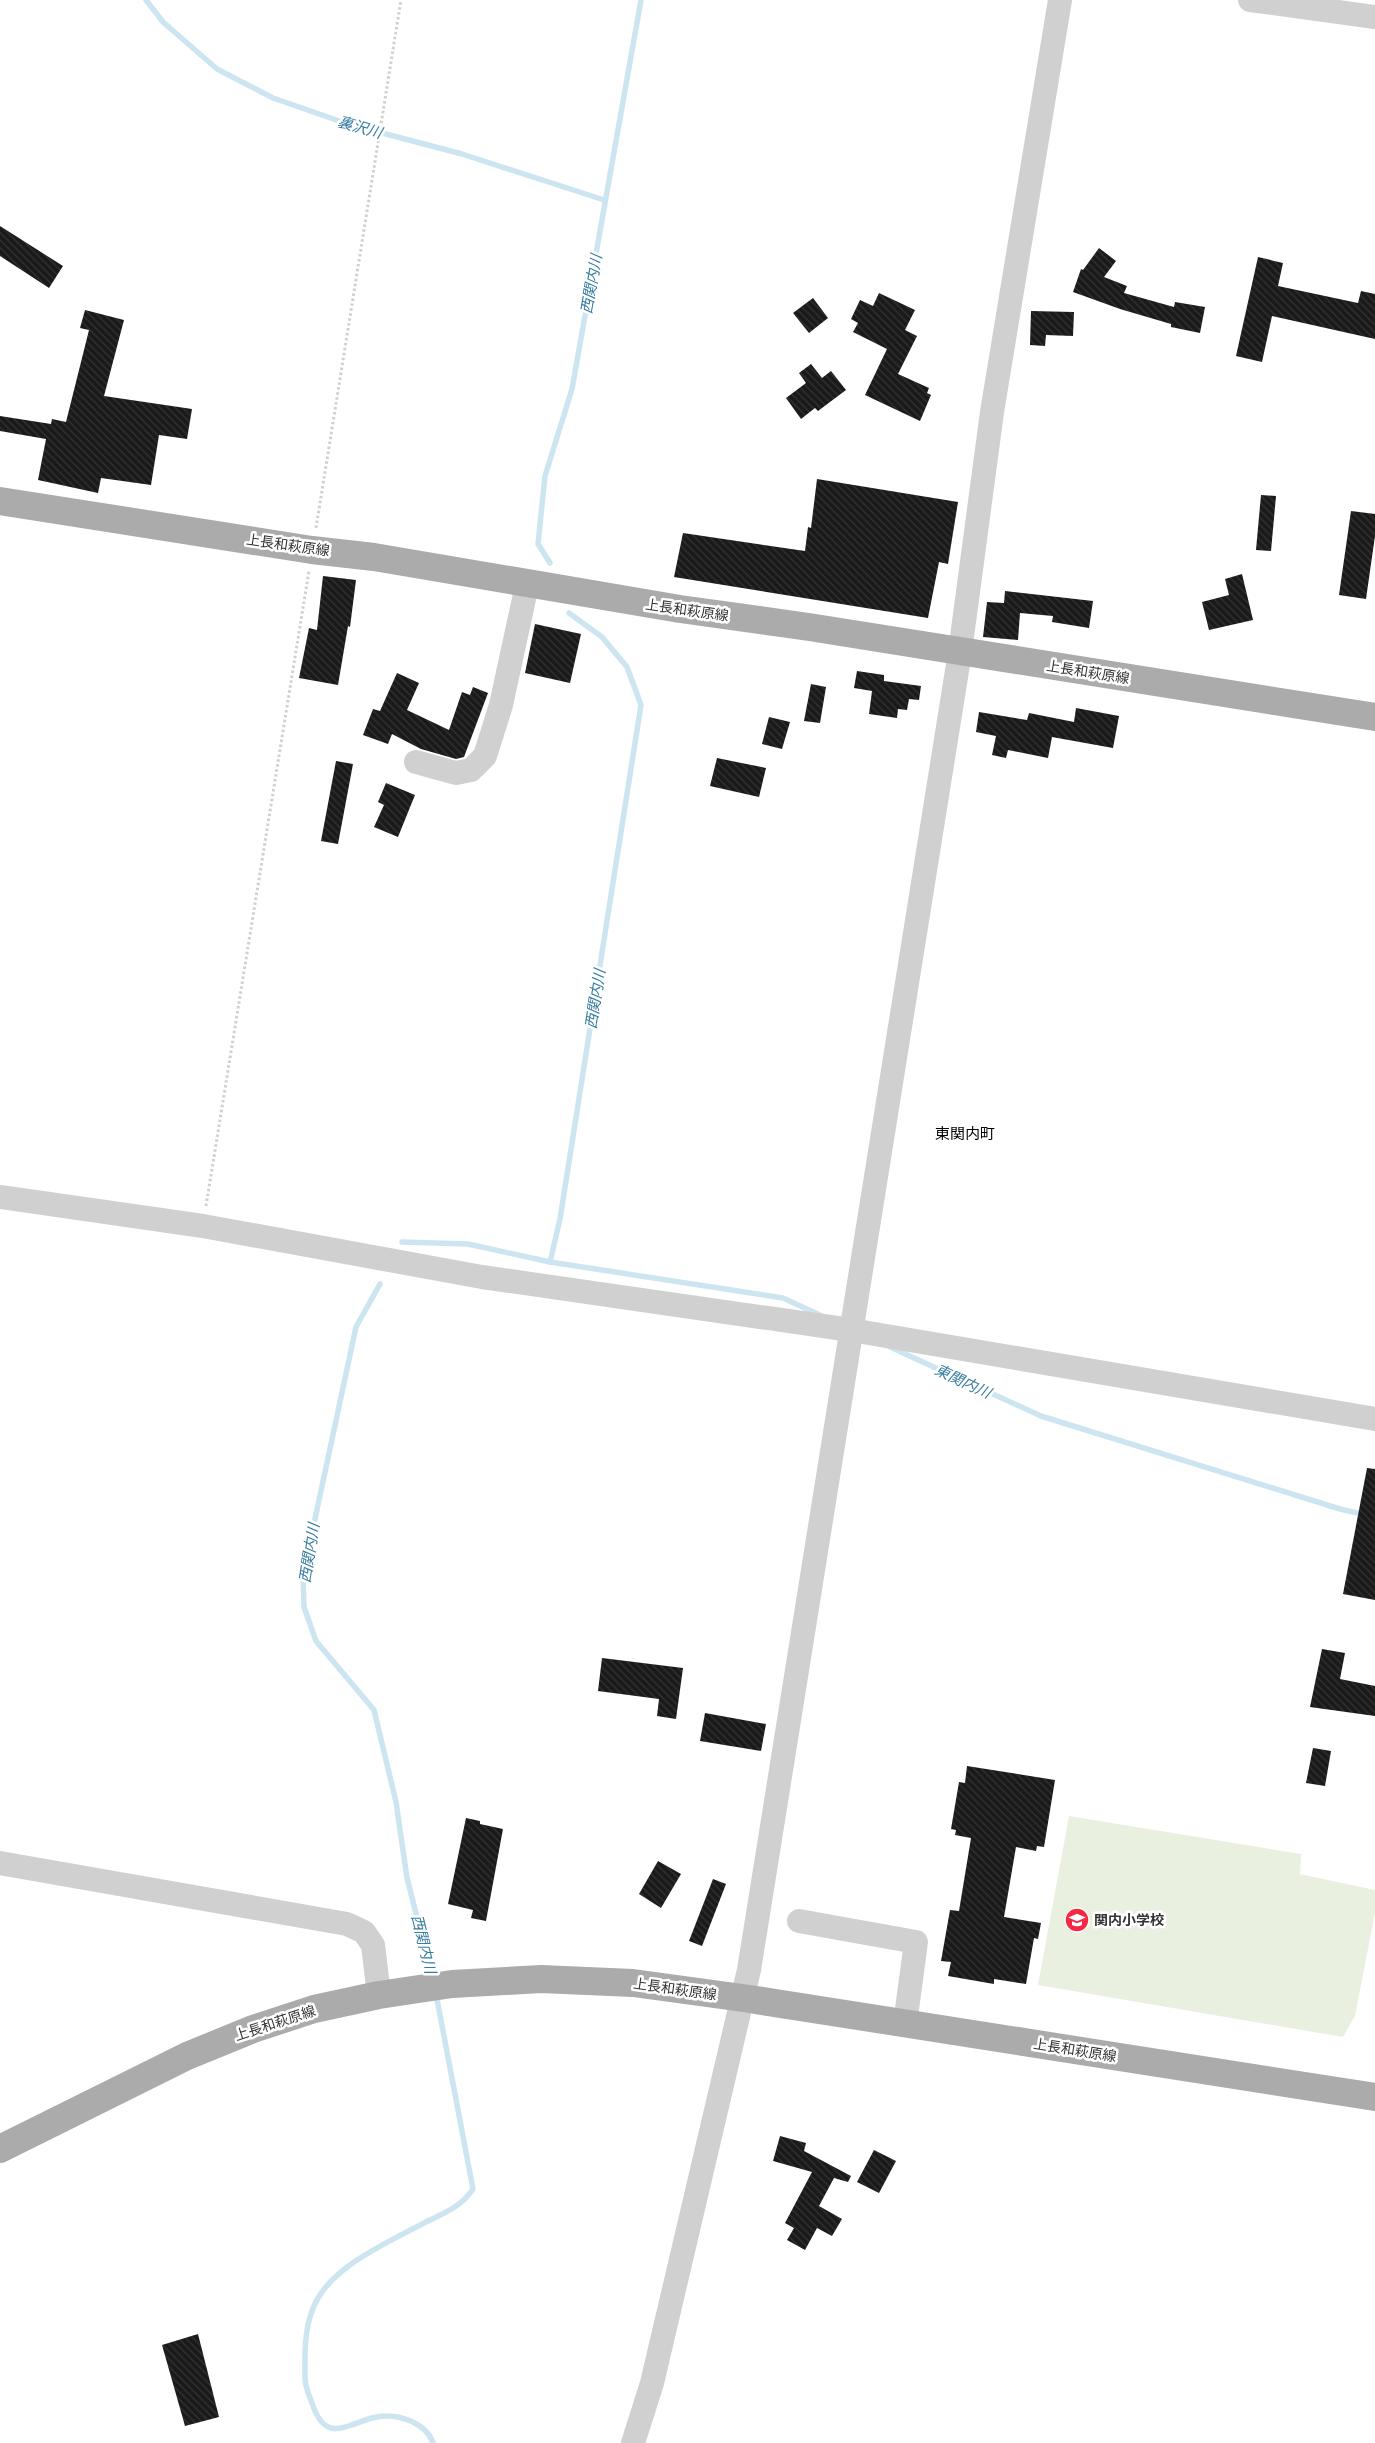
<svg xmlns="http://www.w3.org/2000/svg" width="1375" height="2443" viewBox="0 0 1375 2443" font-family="Montserrat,'Noto Sans JP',sans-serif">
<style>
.garden{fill:#eaf0e0}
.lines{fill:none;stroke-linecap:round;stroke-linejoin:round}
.stream{stroke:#cce5f1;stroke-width:5.5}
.building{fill:url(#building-back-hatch)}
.path{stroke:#d0d0d0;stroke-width:3;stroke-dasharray:2.5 2.5;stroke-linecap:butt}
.minor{stroke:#d0d0d0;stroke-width:24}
.major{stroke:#ababab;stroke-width:28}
.labels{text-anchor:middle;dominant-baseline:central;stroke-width:5;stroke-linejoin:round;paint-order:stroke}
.street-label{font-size:14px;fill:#333;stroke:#fff}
.poi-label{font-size:14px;font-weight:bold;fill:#333;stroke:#fff;text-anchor:start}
.water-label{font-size:15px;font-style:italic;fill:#377d9f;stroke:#fff}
.neighbourhood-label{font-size:15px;fill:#000;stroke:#fff}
</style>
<defs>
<pattern id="building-back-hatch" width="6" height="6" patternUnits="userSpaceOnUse" patternTransform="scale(1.25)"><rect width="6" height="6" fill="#1a1a1a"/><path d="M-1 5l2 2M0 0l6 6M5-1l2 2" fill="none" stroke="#333"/></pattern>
</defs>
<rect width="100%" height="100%" fill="#fff"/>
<path class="garden" d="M 1069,1816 L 1301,1854 L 1300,1874 L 1375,1890 L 1375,1913 L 1355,2016 L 1343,2037 L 1038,1985 Z"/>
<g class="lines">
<g class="stream">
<path d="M 146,0 L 163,22 L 217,69 L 273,98 L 348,124 L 462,154 L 604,200"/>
<path d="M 550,563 L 538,544 L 545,476 L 572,389 L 641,0"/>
<path d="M 402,1242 L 468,1244 L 550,1262 L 783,1298 L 822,1316"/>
<path d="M 550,1262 L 560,1219 L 641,705 L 627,667 L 602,637 L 569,613"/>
<path d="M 380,1284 L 356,1327 L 303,1575 L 304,1607 L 316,1641 L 374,1710 L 396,1802 L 407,1878 L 433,1980"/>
<path d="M 890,1347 L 1041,1416 L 1340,1509 L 1375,1517"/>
<path d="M 433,2443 C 429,2432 422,2427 413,2422 C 400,2416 386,2414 372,2418 C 344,2426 325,2443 312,2403 C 309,2395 305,2387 305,2378 C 305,2356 304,2335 311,2314 C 324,2269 385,2244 424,2223 C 444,2213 460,2208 473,2189 L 436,1994"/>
</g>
</g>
<g class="building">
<path d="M 0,226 L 63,266 L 49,288 L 0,256 Z"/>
<path d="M 1099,248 L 1116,261 L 1104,277 L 1127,286 L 1124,293 L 1174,307 L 1175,302 L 1205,307 L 1200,333 L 1171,327 L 1171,324 L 1120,309 L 1073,292 L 1081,269 L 1083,270 Z"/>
<path d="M 1258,257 L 1283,263 L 1278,286 L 1358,303 L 1361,291 L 1375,294 L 1375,339 L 1272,316 L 1262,362 L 1236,356 Z"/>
<path d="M 879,293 L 915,310 L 905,330 L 917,336 L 898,374 L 929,388 L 927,393 L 931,395 L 920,421 L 865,395 L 887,349 L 853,332 L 858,323 L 851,319 L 860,300 L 873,306 Z"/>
<path d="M 813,298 L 828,318 L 809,333 L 793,313 Z"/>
<path d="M 85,310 L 124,320 L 104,396 L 192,409 L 187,439 L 159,435 L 151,485 L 101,478 L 98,493 L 38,480 L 46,439 L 0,431 L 0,416 L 51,424 L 52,419 L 66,422 L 89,330 L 80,328 Z"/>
<path d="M 1031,311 L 1074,312 L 1073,336 L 1046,335 L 1045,346 L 1030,345 Z"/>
<path d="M 811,364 L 822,378 L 831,371 L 846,390 L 818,411 L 815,408 L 801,419 L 786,398 L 806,383 L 799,373 Z"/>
<path d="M 817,479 L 958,502 L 948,564 L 939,562 L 928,618 L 674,577 L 683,533 L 805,551 L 808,527 L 811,528 Z"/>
<path d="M 1261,495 L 1276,496 L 1271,551 L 1256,550 Z"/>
<path d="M 1351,511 L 1375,514 L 1375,536 L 1366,599 L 1339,595 Z"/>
<path d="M 1242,574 L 1253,620 L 1209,630 L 1202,602 L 1229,595 L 1225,579 Z"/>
<path d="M 323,576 L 356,580 L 350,627 L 348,626 L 338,685 L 299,678 L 309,628 L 317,630 Z"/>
<path d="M 1005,591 L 1093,601 L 1089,628 L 1052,622 L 1053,616 L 1020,613 L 1018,640 L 983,637 L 987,602 L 1004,603 Z"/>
<path d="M 535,624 L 581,634 L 570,683 L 525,673 Z"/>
<path d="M 857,671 L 884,675 L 884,681 L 921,686 L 919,700 L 909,699 L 907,710 L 898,709 L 897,718 L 869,714 L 872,691 L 854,688 Z"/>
<path d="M 397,673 L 419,683 L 407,710 L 449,730 L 462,692 L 470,695 L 473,687 L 488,693 L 464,757 L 456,759 L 421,749 L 392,734 L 388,744 L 363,735 L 373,709 L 380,711 Z"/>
<path d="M 811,684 L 826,687 L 820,723 L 804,721 Z"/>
<path d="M 1076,708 L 1119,716 L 1113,748 L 1052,737 L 1048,758 L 1008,750 L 1006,758 L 992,755 L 996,736 L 976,732 L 979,712 L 1027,720 L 1029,713 L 1074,722 Z"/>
<path d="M 769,717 L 790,722 L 782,749 L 762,744 Z"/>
<path d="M 717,758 L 766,768 L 759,797 L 710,786 Z"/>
<path d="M 336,761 L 353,764 L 338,844 L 321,841 Z"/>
<path d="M 386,783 L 415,795 L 398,837 L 374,827 L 384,805 L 378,802 Z"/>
<path d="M 1367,1468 L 1375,1469 L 1375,1600 L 1343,1594 Z"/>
<path d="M 1322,1649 L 1345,1653 L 1340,1679 L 1375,1686 L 1375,1716 L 1310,1707 Z"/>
<path d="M 602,1658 L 683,1668 L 676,1719 L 657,1716 L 659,1699 L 598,1691 Z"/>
<path d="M 705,1713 L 766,1724 L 761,1751 L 700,1741 Z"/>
<path d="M 1313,1748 L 1331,1751 L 1325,1786 L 1306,1783 Z"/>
<path d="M 967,1766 L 1055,1780 L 1044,1847 L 1037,1846 L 1036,1851 L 1016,1847 L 1004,1917 L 1041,1923 L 1038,1939 L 1034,1938 L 1026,1984 L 994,1979 L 994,1984 L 948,1976 L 951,1962 L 941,1961 L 950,1910 L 959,1911 L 971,1838 L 955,1835 L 956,1830 L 951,1829 L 959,1782 L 965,1783 Z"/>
<path d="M 466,1818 L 480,1821 L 480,1824 L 503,1829 L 486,1921 L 471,1918 L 473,1910 L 448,1904 Z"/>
<path d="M 658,1861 L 681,1874 L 661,1908 L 639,1894 Z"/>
<path d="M 713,1879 L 726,1884 L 702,1946 L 689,1941 Z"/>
<path d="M 780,2136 L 806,2143 L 804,2151 L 851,2176 L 848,2182 L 834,2178 L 819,2206 L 842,2219 L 832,2236 L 817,2228 L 805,2250 L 787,2240 L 794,2228 L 785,2223 L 812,2172 L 773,2161 Z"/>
<path d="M 874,2150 L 896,2161 L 879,2193 L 857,2182 Z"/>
<path d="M 198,2334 L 219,2417 L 185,2426 L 162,2345 Z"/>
</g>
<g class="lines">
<g class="path">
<path d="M 316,528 L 401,0"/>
<path d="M 206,1206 L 309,571"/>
</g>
<g class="minor">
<path d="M 1250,0 L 1375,17"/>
<path d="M 416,762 L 456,773 L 471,770 L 485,756 L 501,705 L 527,585"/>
<path d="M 0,1197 L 203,1226 L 482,1277 L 851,1330 L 1375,1419"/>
<path d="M 0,1863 L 347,1924 L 364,1932 L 373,1945 L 379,1995"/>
<path d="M 799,1921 L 916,1942 L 905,2024"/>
<path d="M 633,2443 L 652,2383 L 749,1970 L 960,652 L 992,412 L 1060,0"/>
</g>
<g class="major">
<path d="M 0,501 L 312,550 L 374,557 L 680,609 L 809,627 L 1375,717"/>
<path d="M 0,2149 L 187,2056 L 253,2029 L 314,2009 L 379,1995 L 452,1984 L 541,1979 L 633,1983 L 743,1998 L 1375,2097"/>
</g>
</g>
<defs>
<g id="school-disc" transform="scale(1.25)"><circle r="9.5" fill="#f62945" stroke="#fff"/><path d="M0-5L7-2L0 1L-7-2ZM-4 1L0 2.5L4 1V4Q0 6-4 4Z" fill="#fff"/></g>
</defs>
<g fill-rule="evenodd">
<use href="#school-disc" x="1077" y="1920"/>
</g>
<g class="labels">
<g class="street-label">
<text transform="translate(288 545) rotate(8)">上長和萩原線</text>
<text transform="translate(687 610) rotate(8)">上長和萩原線</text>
<text transform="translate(1088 672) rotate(9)">上長和萩原線</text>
<text transform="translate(675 1989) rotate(8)">上長和萩原線</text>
<text transform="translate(275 2023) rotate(-18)">上長和萩原線</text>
<text transform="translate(1075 2050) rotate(9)">上長和萩原線</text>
</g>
<g class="poi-label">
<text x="1094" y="1920">関内小学校</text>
</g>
<g class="water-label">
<text transform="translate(360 127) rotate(16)">裏沢川</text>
<text transform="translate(591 284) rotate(-80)">西関内川</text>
<text transform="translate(595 999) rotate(-81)">西関内川</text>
<text transform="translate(963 1381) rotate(25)">東関内川</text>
<text transform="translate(309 1553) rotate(-81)">西関内川</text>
<text transform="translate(424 1944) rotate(76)">西関内川</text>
</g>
<g class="neighbourhood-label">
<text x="965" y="1133">東関内町</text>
</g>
</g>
</svg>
